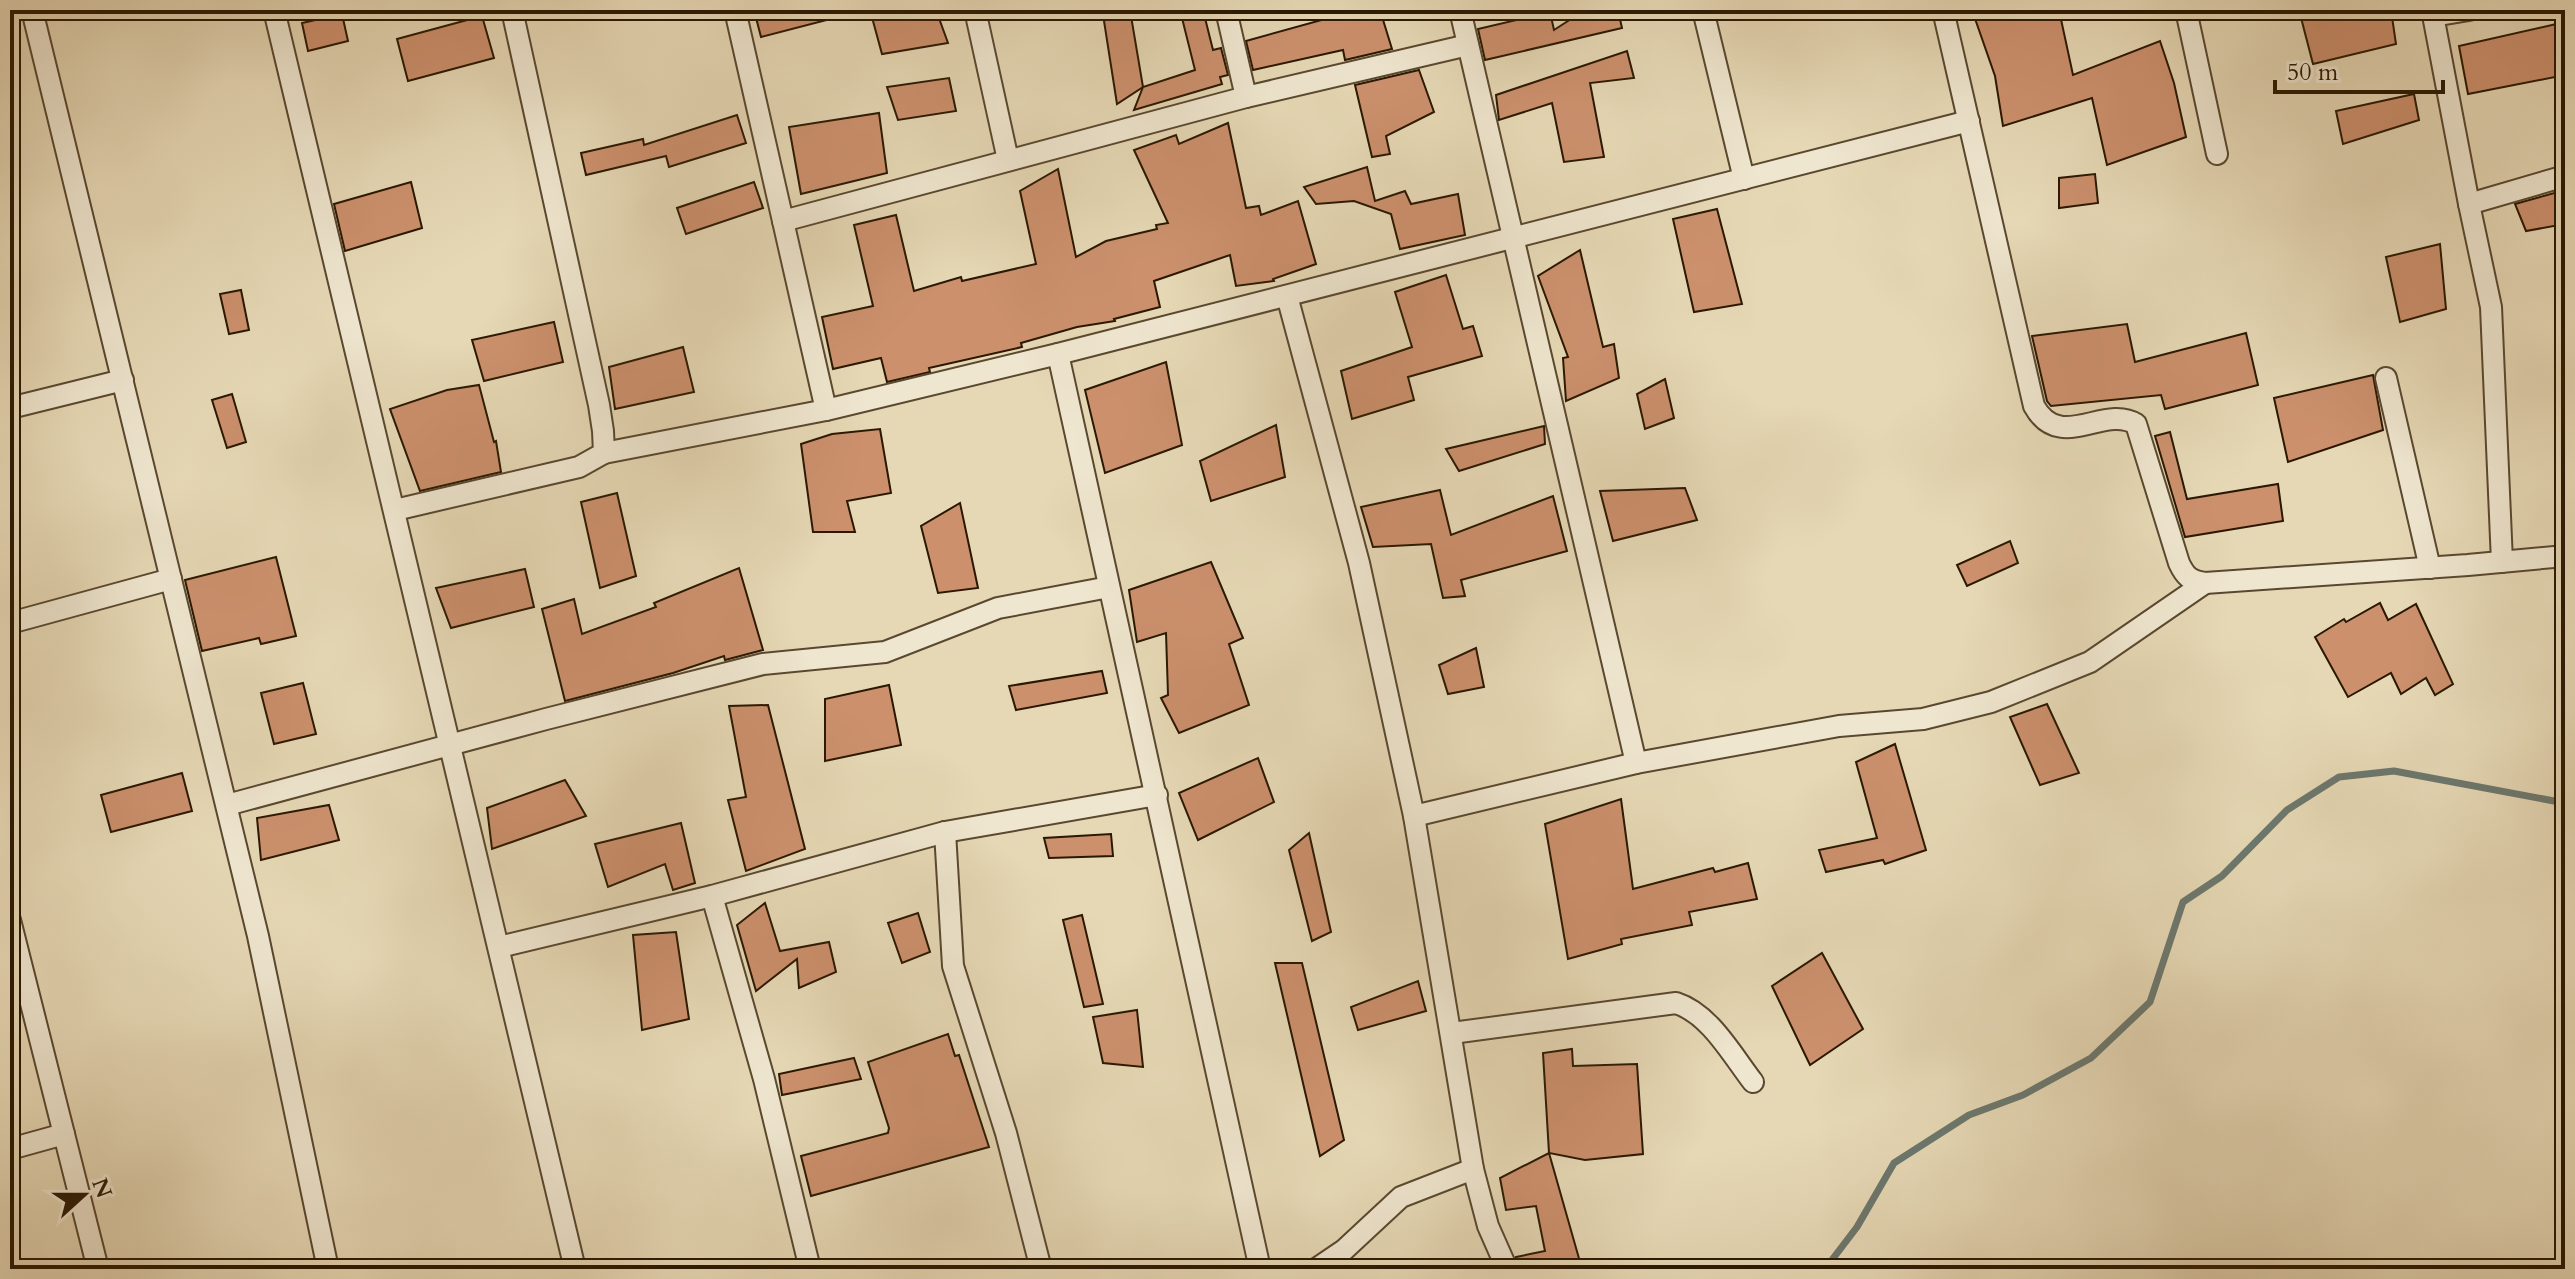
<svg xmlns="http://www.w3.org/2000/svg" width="2575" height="1279" viewBox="0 0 2575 1279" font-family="Cardo,serif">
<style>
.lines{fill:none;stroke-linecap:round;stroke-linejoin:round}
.stream{stroke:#6c786e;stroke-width:7}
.building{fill:#cc906d;stroke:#2a1802;stroke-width:2}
.minor-casing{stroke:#59482f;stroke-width:24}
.minor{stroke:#efe6cf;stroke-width:20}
</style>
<rect width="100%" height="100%" fill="#e6d8b5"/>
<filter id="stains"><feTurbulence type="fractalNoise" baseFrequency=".0025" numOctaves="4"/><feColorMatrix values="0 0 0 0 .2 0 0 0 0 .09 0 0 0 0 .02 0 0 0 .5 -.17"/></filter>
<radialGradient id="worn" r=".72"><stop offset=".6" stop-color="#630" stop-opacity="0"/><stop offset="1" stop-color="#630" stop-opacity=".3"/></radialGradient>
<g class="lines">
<path class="stream" d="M 1825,1269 L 1857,1227 L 1894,1163 L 1969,1115 L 2023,1095 L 2091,1058 L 2150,1002 L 2183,902 L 2222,876 L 2287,810 L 2339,777 L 2394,771 L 2565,803"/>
</g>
<g class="building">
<path d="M 754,10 L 841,10 L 842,16 L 761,37 Z"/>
<path d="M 870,10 L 936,10 L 948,43 L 882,54 Z"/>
<path d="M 1121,10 L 1130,10 L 1143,87 L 1117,104 L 1104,21 Z"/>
<path d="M 1180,10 L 1203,10 L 1213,50 L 1221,48 L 1228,75 L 1220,77 L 1222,84 L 1134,110 L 1143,87 L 1195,70 Z"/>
<path d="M 1335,10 L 1380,10 L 1392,49 L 1345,60 L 1343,50 L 1253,70 L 1246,41 L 1336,16 Z"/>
<path d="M 1585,10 L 1618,10 L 1622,28 L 1485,60 L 1478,29 L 1550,12 L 1554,30 Z"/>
<path d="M 1972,10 L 2059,10 L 2073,75 L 2160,41 L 2174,83 L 2186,137 L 2107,165 L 2092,98 L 2003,126 L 1995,76 Z"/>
<path d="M 2299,10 L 2391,10 L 2396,44 L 2313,64 Z"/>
<path d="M 342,14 L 348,41 L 308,51 L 302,23 Z"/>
<path d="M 482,16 L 494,58 L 408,81 L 397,39 Z"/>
<path d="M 2565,22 L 2565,75 L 2468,94 L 2459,46 Z"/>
<path d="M 1627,51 L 1634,78 L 1590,83 L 1604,157 L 1564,162 L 1552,103 L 1499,120 L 1496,95 Z"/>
<path d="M 1419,70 L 1434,112 L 1386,136 L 1390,154 L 1372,157 L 1355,85 Z"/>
<path d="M 949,78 L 956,111 L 898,120 L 887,87 Z"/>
<path d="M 2414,94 L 2419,120 L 2343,144 L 2336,111 Z"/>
<path d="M 879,113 L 887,173 L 801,194 L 789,127 Z"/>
<path d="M 737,115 L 746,143 L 669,167 L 666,156 L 586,175 L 581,153 L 643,139 L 644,145 Z"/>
<path d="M 1228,123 L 1246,208 L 1259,206 L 1261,215 L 1298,201 L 1316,264 L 1273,279 L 1274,281 L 1236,286 L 1230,255 L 1154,281 L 1160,307 L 1114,319 L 1115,321 L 1077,327 L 1021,343 L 1022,347 L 929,368 L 930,372 L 887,382 L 881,358 L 833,369 L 822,317 L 873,306 L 854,225 L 896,215 L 914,291 L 961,277 L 962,281 L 1036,264 L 1020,191 L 1058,169 L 1076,257 L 1106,241 L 1157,229 L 1156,225 L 1168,223 L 1134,150 L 1176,135 L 1179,144 Z"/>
<path d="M 1367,167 L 1375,201 L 1405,191 L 1411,204 L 1458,194 L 1465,235 L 1400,249 L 1391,214 L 1354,201 L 1316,204 L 1304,187 Z"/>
<path d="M 2095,174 L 2098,203 L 2059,208 L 2059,178 Z"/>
<path d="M 411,182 L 422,228 L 345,251 L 334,204 Z"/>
<path d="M 754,182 L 763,208 L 686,234 L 677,208 Z"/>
<path d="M 2565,190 L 2565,224 L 2526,231 L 2515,204 Z"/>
<path d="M 1717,209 L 1742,304 L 1694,312 L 1673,219 Z"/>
<path d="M 2440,244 L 2446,309 L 2400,322 L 2386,257 Z"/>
<path d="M 1580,250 L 1603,347 L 1614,344 L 1619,378 L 1566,401 L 1563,358 L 1568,357 L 1538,276 Z"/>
<path d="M 1446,275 L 1463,329 L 1473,326 L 1482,356 L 1408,377 L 1414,400 L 1352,419 L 1341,371 L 1412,347 L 1395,292 Z"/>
<path d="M 241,290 L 249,330 L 229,334 L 220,294 Z"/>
<path d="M 554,322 L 563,362 L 484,381 L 472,340 Z"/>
<path d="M 2127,324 L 2135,362 L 2246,333 L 2258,385 L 2165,409 L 2161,395 L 2051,406 L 2047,401 L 2032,336 Z"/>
<path d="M 683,347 L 694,392 L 615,409 L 609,367 Z"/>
<path d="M 1166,362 L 1182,445 L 1105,473 L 1085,390 Z"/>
<path d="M 2373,375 L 2383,430 L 2288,462 L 2274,398 Z"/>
<path d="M 1665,379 L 1674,418 L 1645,429 L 1637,394 Z"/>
<path d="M 479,385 L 494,442 L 496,441 L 501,472 L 420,491 L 390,409 L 447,390 Z"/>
<path d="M 232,394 L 246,442 L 227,448 L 212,400 Z"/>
<path d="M 1276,425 L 1285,477 L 1211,501 L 1200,461 Z"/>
<path d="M 1544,426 L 1545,444 L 1459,471 L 1446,449 Z"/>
<path d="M 880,429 L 891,493 L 847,501 L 855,532 L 813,532 L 801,444 L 832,434 Z"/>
<path d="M 2170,432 L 2187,499 L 2278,484 L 2283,521 L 2185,537 L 2155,436 Z"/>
<path d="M 1685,488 L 1697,520 L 1613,541 L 1600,491 Z"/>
<path d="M 1440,490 L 1451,535 L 1553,496 L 1567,551 L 1461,580 L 1465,596 L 1443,598 L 1431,544 L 1373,547 L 1361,507 Z"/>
<path d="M 617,493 L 636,576 L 600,588 L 581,502 Z"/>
<path d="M 960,503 L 978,588 L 938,593 L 921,526 Z"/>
<path d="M 2010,541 L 2018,563 L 1967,586 L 1957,565 Z"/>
<path d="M 276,557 L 296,636 L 261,644 L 259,638 L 202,651 L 185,580 Z"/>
<path d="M 1211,562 L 1243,638 L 1229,644 L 1249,705 L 1179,733 L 1161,698 L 1168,695 L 1166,633 L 1137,642 L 1129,590 Z"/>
<path d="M 739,568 L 763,650 L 725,660 L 724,656 L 673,673 L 565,701 L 542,609 L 574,599 L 582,634 L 656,607 L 654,603 Z"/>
<path d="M 525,569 L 534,607 L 451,628 L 436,588 Z"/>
<path d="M 2380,603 L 2388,620 L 2416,604 L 2453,684 L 2435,695 L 2426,678 L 2401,694 L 2391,673 L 2348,697 L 2315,637 L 2344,619 L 2346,622 Z"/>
<path d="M 1476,648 L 1484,687 L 1448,694 L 1439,665 Z"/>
<path d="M 1102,671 L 1107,693 L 1016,710 L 1009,686 Z"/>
<path d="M 303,683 L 316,734 L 274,744 L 261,693 Z"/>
<path d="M 889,685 L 901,745 L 825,761 L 825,699 Z"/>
<path d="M 2047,704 L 2079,773 L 2040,785 L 2010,717 Z"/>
<path d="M 768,705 L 805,849 L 746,871 L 728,800 L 746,797 L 729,706 Z"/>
<path d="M 1895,744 L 1926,850 L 1885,864 L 1883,860 L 1826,872 L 1819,850 L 1877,838 L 1856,762 Z"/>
<path d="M 1258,758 L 1274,802 L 1198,840 L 1179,793 Z"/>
<path d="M 182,773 L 192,811 L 111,832 L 101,795 Z"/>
<path d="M 565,780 L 586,816 L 492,849 L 487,808 Z"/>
<path d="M 1621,799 L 1633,889 L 1713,868 L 1715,872 L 1748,863 L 1757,899 L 1689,912 L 1692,925 L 1621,939 L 1622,944 L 1568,959 L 1545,824 Z"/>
<path d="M 329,805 L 339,840 L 261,860 L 257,818 Z"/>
<path d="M 681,823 L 695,883 L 673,890 L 665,864 L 608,887 L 595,844 Z"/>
<path d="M 1309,833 L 1331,932 L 1312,941 L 1289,850 Z"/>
<path d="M 1111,834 L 1113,856 L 1049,858 L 1044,838 Z"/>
<path d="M 765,903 L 780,951 L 829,942 L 836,972 L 799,988 L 797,959 L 756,991 L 737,925 Z"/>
<path d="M 918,913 L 930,952 L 902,963 L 888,923 Z"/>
<path d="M 1082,915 L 1103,1004 L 1084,1007 L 1063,920 Z"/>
<path d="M 676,932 L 689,1019 L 642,1030 L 633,935 Z"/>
<path d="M 1822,953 L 1863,1029 L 1810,1065 L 1772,986 Z"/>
<path d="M 1275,963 L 1302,963 L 1344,1140 L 1320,1156 Z"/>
<path d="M 1418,981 L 1426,1011 L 1358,1030 L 1351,1007 Z"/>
<path d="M 1137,1010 L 1143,1067 L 1103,1063 L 1093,1017 Z"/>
<path d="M 948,1034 L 955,1056 L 959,1055 L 989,1147 L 811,1196 L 801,1156 L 888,1133 L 889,1128 L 868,1062 Z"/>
<path d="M 1572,1049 L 1573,1066 L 1637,1064 L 1643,1154 L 1585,1160 L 1549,1153 L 1543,1053 Z"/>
<path d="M 854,1058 L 861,1079 L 782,1095 L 779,1074 Z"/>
<path d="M 1549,1153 L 1582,1269 L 1520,1269 L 1516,1257 L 1545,1251 L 1536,1206 L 1506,1210 L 1500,1178 Z"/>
</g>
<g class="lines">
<g class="minor-casing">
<g id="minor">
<path d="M 32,10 L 258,936 L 328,1269"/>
<path d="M 274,10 L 575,1269"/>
<path d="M 735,10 L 826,410"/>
<path d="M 975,10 L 1008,160"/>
<path d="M 1226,10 L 1246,97"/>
<path d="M 1460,10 L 1636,763"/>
<path d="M 1703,10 L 1744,179"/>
<path d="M 1943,10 L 2034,406 C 2060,453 2104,404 2136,424 L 2179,563 C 2185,576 2190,581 2205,583 L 2468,565 L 2565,556"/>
<path d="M 2186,10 L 2217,154"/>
<path d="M 2432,10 L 2469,204 L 2491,307 L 2502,562"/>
<path d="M 2433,16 L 2469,10"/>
<path d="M 2469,204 L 2565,176"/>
<path d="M 783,221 L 1246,97 L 1468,45"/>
<path d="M 1287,296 L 1359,563 L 1414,816 L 1473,1169 L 1488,1226 L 1507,1269"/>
<path d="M 1058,354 L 1260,1269"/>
<path d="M 2386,378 L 2430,568"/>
<path d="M 10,408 L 123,380"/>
<path d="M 604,453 L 826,410 L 1058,354 L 1969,121"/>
<path d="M 395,510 L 579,467 L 604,453 L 603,431 L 599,405 L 512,10"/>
<path d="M 10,623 L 171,579"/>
<path d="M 227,805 L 546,719 L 763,664 L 885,652 L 998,608 L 1109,587"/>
<path d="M 1414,816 L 1636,763 L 1839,726 L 1923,719 L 1991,702 L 2090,662 L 2205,583"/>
<path d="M 945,832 L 953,966 L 1006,1133 L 1041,1269"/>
<path d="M 712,896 L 764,1079 L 810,1269"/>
<path d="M 10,920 L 98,1269"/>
<path d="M 499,947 L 712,896 L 945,832 L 1157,795"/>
<path d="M 1452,1033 L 1676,1003 C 1710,1014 1732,1055 1753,1082"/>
<path d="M 10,1149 L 64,1134"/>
<path d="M 1316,1269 L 1344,1250 L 1401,1197 L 1473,1169"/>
</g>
</g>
<use href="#minor" class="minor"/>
</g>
<rect width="2575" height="1279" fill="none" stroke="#e6d8b5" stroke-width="40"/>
<rect x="12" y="12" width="2551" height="1255" fill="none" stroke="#2a1802" stroke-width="4"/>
<rect x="20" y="20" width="2535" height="1239" fill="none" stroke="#2a1802" stroke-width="2"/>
<g transform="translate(84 1195) rotate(69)" stroke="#efe6cf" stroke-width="6" paint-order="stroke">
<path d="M0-6L14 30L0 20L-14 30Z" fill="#2a1802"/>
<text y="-12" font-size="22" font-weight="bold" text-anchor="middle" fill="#2a1802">N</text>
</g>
<path d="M2275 80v12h168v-12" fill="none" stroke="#2a1802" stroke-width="4"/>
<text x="2287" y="80" font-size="24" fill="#2a1802" stroke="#efe6cf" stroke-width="6" paint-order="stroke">50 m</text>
<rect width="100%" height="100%" filter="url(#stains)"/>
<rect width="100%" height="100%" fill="url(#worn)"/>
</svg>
